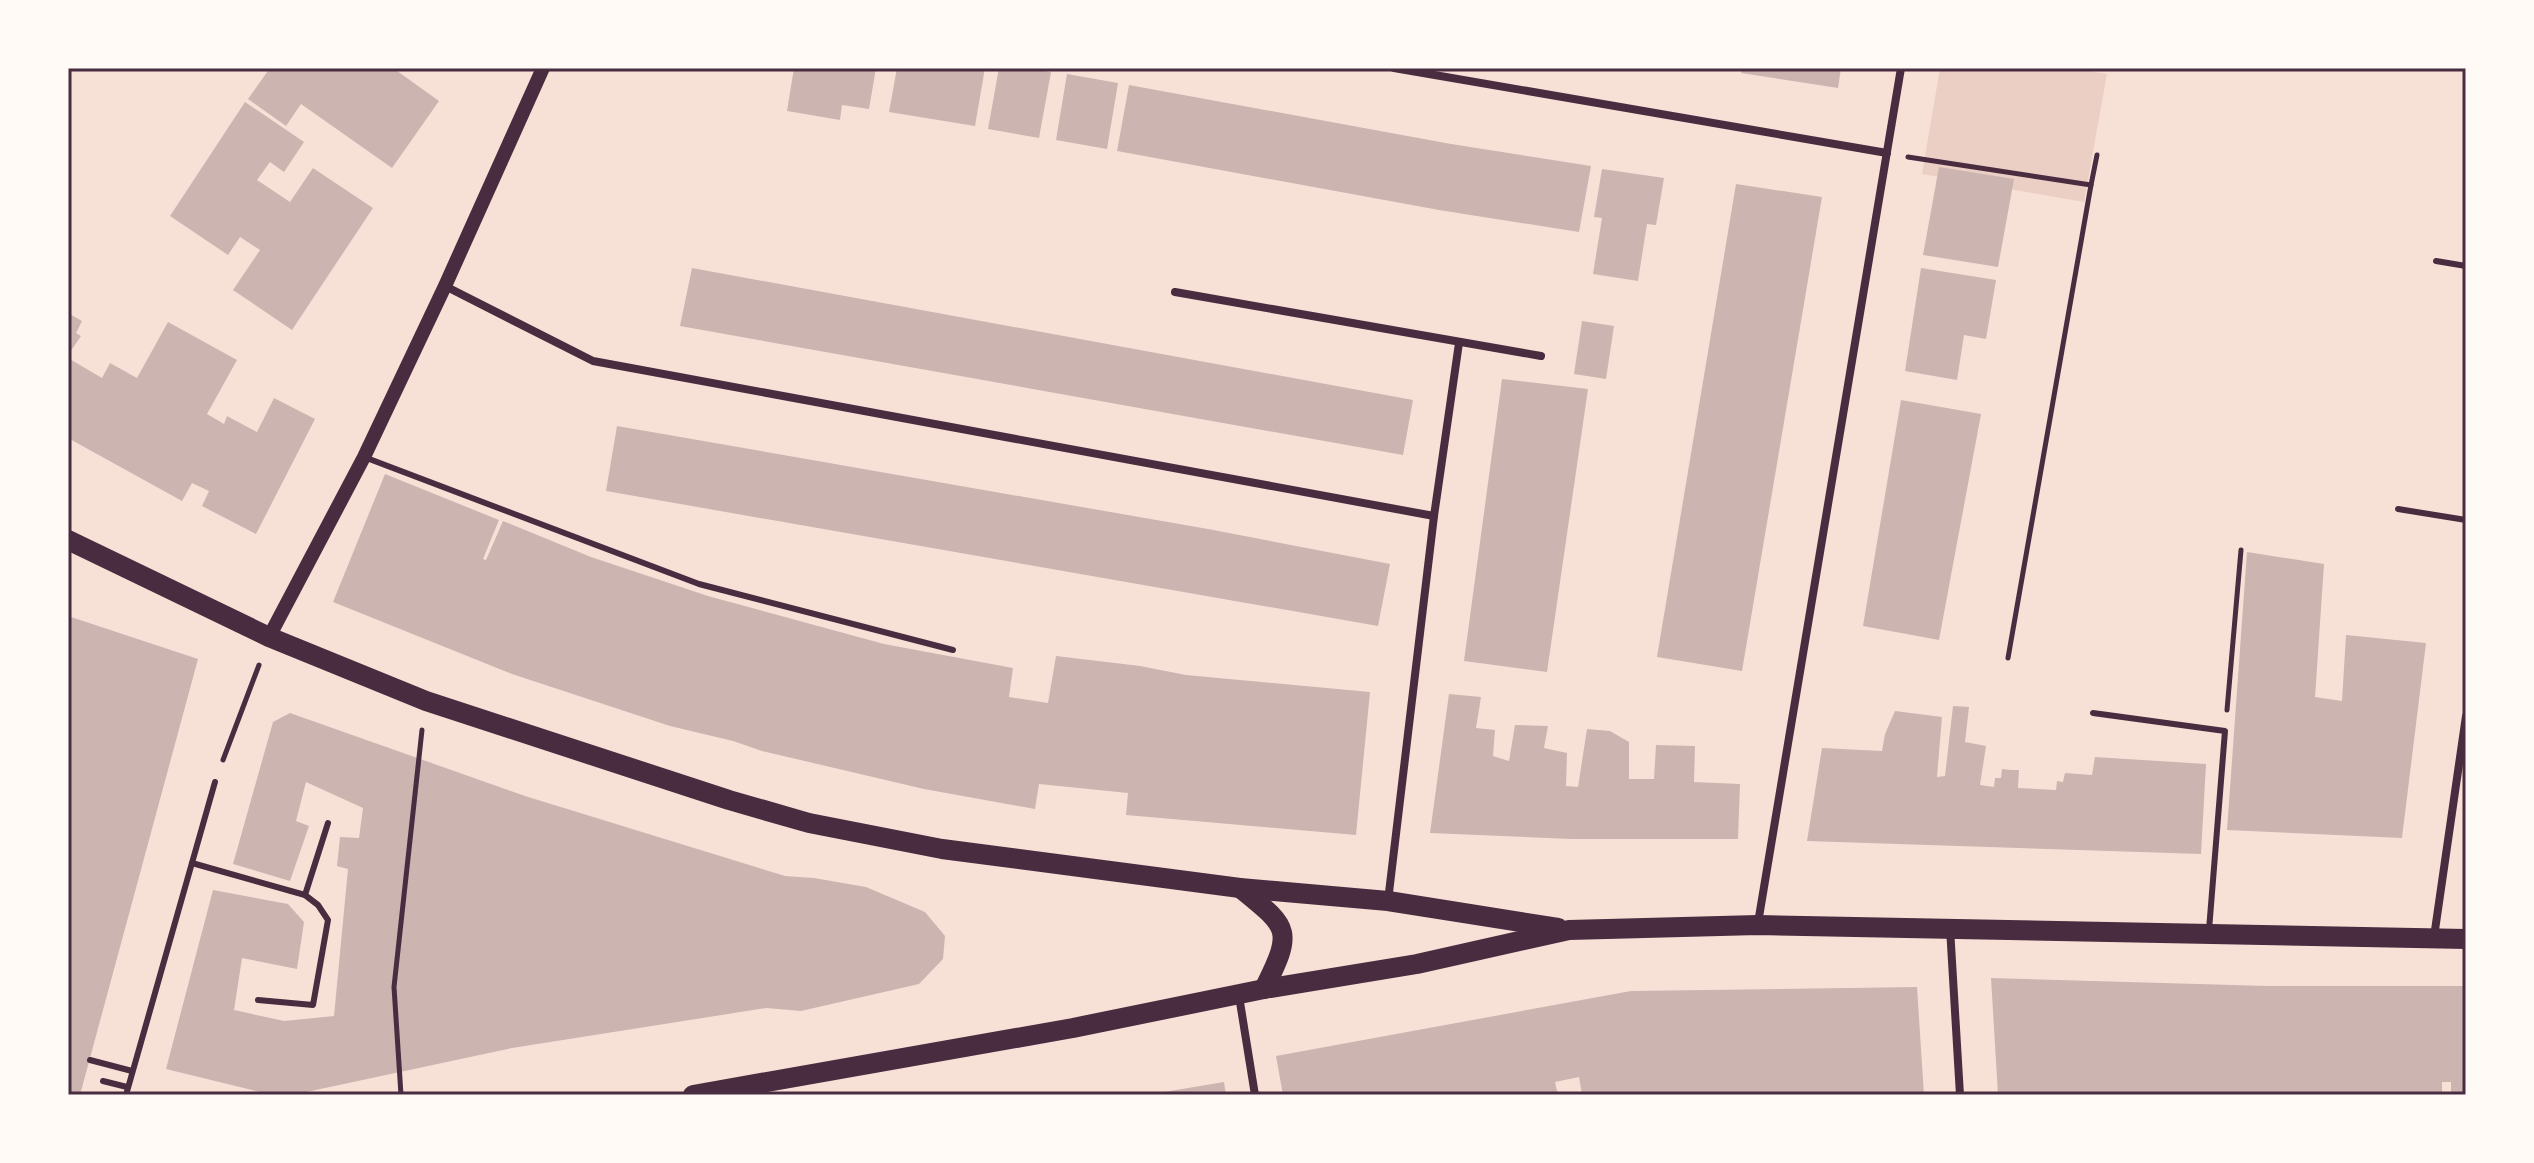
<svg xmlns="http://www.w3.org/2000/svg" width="2534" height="1163" viewBox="0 0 2534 1163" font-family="Lato,sans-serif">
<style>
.green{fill:#ebcfc5}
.building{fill:#ccb4b1}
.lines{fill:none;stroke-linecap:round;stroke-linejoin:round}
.path{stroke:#4a2c40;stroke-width:5}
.service{stroke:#4a2c40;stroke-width:6}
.minor{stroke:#4a2c40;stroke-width:8}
.tertiary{stroke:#4a2c40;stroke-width:14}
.primary{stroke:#4a2c40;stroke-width:20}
.neatline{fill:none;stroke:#4a2c40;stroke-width:3}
</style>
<rect width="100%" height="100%" fill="#f7e1d7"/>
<path class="green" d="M 1940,68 L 2070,68 L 2107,74 L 2084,202 L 1922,174 Z"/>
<g class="building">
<path d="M 270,68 L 393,68 L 439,101 L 392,168 L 301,104 L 286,126 L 248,99 Z"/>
<path d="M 794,68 L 876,68 L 869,109 L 842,105 L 840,120 L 787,111 Z"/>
<path d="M 897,68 L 985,68 L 975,126 L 889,112 Z"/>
<path d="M 999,68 L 1025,68 L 1051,72 L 1039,138 L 988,129 Z"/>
<path d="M 1742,68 L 1841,68 L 1838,88 L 1741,73 Z"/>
<path d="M 1067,74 L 1118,83 L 1107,149 L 1056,140 Z"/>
<path d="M 1129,85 L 1451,144 L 1591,166 L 1579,232 L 1439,210 L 1117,151 Z"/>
<path d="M 245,102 L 304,142 L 284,172 L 270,162 L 257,180 L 290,202 L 313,168 L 373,208 L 292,330 L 233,290 L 260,250 L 240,237 L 228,255 L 170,216 Z"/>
<path d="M 1939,167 L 2014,179 L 1998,267 L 1923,255 Z"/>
<path d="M 1602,169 L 1664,178 L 1656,225 L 1647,224 L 1638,281 L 1593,274 L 1602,218 L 1594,217 Z"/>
<path d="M 1736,184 L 1822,197 L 1742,671 L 1657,657 Z"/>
<path d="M 692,268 L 1413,400 L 1403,455 L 680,326 Z"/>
<path d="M 1921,268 L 1996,280 L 1986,339 L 1964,335 L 1957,380 L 1905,371 Z"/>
<path d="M 68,313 L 82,321 L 76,333 L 81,336 L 68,355 Z"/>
<path d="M 1582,321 L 1614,326 L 1606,379 L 1574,374 Z"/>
<path d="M 168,322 L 237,360 L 207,414 L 224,424 L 227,416 L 257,432 L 274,398 L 315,419 L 256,534 L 202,506 L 209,491 L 192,483 L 182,501 L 68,438 L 68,358 L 102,378 L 110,363 L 137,378 Z"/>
<path d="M 1502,379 L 1588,389 L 1547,672 L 1464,661 Z"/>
<path d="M 1901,400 L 1981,414 L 1939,640 L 1863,626 Z"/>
<path d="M 617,426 L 1208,529 L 1390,564 L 1378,626 L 606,491 Z"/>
<path d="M 385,474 L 499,520 L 483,559 L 486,560 L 503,521 L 591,557 L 708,596 L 884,644 L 1013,668 L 1009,697 L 1048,703 L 1056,656 L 1140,666 L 1186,675 L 1370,692 L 1356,835 L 1126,815 L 1128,793 L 1039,784 L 1035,809 L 924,789 L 762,751 L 733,741 L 670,726 L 512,674 L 333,602 Z"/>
<path d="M 2247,552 L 2324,564 L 2315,697 L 2342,701 L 2346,635 L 2426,643 L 2402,838 L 2227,830 Z"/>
<path d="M 68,616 L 198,659 L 80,1095 L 68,1095 Z"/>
<path d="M 1449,694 L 1481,697 L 1476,728 L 1495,730 L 1493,756 L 1509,761 L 1515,725 L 1548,726 L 1544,748 L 1567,753 L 1566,786 L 1578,787 L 1587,729 L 1610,731 L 1629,742 L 1629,779 L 1654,779 L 1656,745 L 1695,746 L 1694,782 L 1740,784 L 1738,839 L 1571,839 L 1430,833 Z"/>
<path d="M 1953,706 L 1969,707 L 1965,742 L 1986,746 L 1980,785 L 1994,787 L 1995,778 L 2001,778 L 2002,769 L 2011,770 L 2019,770 L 2018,788 L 2056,790 L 2057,781 L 2063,782 L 2065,773 L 2092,775 L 2095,757 L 2206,764 L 2201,854 L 1807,841 L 1822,748 L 1882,751 L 1885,734 L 1895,711 L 1942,717 L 1937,777 L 1945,776 Z"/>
<path d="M 290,713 L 525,796 L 785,876 L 814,878 L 866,887 L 925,912 L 945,936 L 943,959 L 919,984 L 801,1011 L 766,1008 L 512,1048 L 297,1094 L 260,1092 L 166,1069 L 213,890 L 288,904 L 304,922 L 297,969 L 242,958 L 234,1010 L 284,1021 L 334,1016 L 348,869 L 337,866 L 340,837 L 359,838 L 363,808 L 306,782 L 296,821 L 309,826 L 290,881 L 233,864 L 273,722 Z"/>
<path d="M 1991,978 L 2268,986 L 2466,986 L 2466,1095 L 2451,1095 L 2451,1082 L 2442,1082 L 2442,1095 L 1998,1095 Z"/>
<path d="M 1917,987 L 1924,1095 L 1582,1095 L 1579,1077 L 1555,1082 L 1558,1095 L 1283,1095 L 1276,1056 L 1631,991 Z"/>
<path d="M 1224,1082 L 1226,1095 L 1158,1095 L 1158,1093 Z"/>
</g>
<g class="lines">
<g class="path">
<path d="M 1908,157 L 2091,185 L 2008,658"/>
<path d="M 2091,185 L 2097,155"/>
<path d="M 2227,710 L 2241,550"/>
<path d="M 223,760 L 259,665"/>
<path d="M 401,1095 L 394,987 L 422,730"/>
</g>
<g class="service">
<path d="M 2436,261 L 2466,266"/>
<path d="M 364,457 L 699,584 L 953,650"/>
<path d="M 2398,509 L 2466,520"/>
<path d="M 2093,713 L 2225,731 L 2209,930"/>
<path d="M 192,863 L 305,895"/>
<path d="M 258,1000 L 313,1005 L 328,920 L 318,905 L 305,895 L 328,823"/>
<path d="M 90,1060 L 132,1071"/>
<path d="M 103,1081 L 127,1087"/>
<path d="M 126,1095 L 215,782"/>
</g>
<g class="minor">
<path d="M 1394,68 L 1887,153"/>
<path d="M 445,286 L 593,361 L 1434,516"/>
<path d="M 1175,292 L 1541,356"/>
<path d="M 1388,901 L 1434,516 L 1459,343"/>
<path d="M 1758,923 L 1901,68"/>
<path d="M 1950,928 L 1960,1095"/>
<path d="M 2434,937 L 2466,716"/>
<path d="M 1239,996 L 1255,1095"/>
</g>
<path class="tertiary" d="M 269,637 L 364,457 L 445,286 L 543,68"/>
<g class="primary">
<path d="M 68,540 L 269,637 L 426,701 L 729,800 L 809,823 L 942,849 L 1240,888 L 1388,901 L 1558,928"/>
<path d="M 1240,888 C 1289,928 1294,929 1264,989"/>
<path d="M 693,1095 L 1073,1028 L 1264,989 L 1417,964 L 1569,930 L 1758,925 L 2466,939"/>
</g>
</g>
<rect width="2534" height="1163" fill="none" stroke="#fffaf5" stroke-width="140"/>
<rect x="70" y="70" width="2394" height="1023" class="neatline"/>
</svg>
